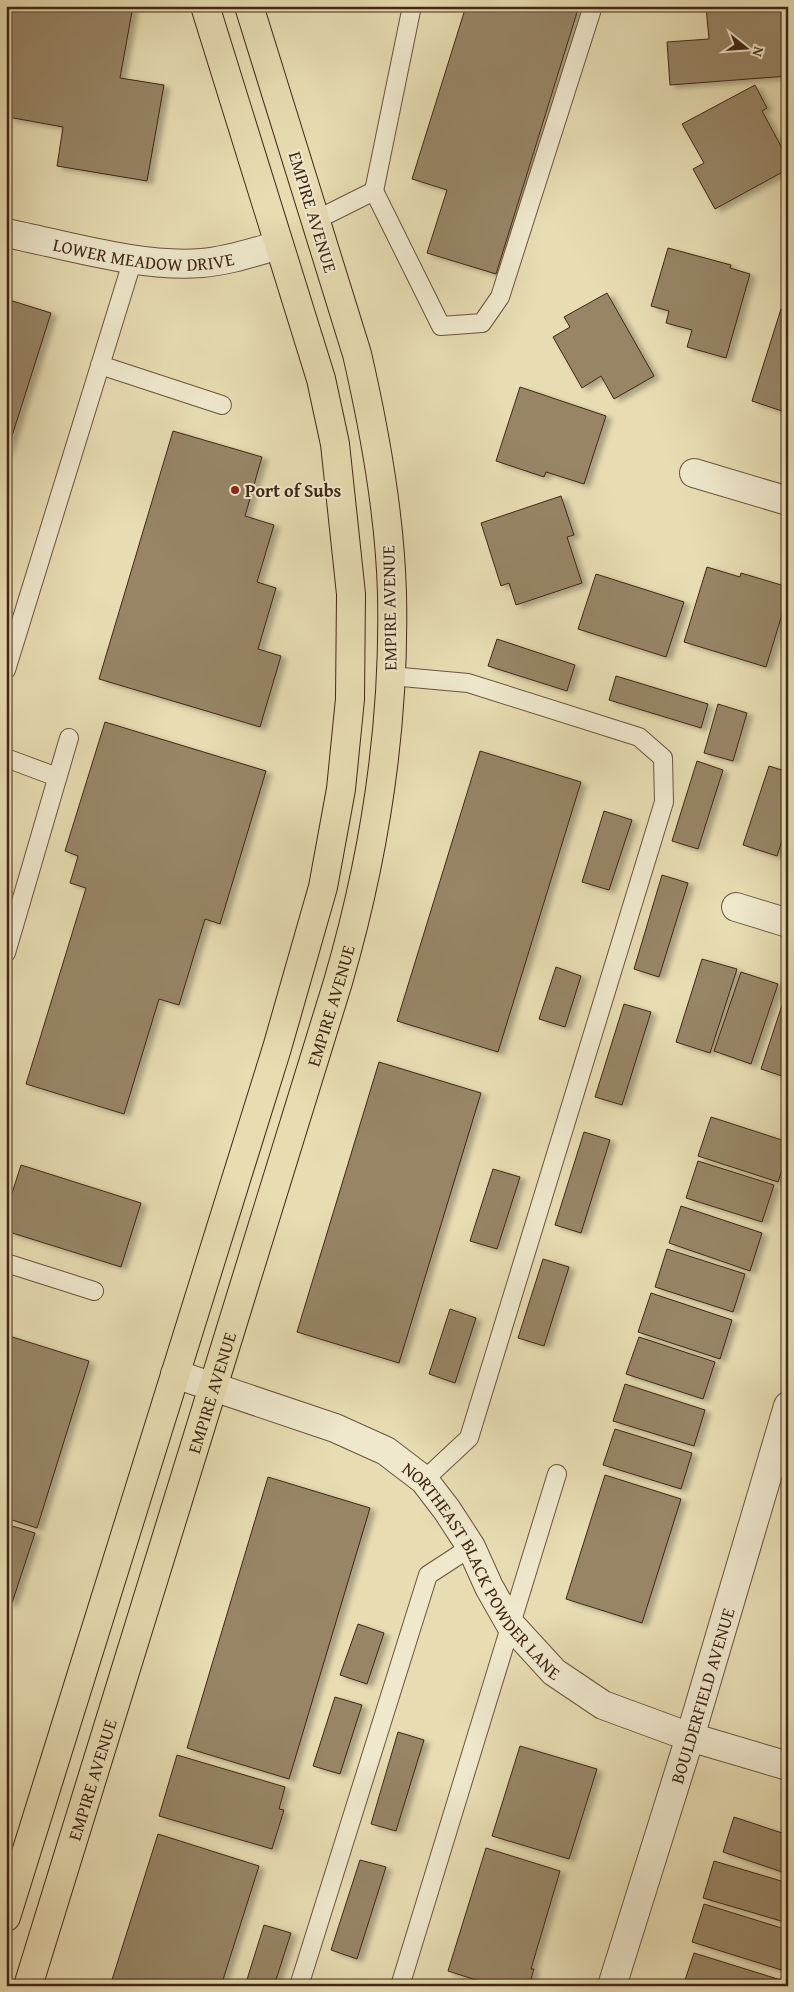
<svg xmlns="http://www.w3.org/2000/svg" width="794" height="1992" viewBox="0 0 794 1992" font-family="'Gentium Book Plus',serif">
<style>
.building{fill:#978566;stroke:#402714;filter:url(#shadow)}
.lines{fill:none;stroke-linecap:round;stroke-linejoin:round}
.service-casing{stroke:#6a543c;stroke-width:20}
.minor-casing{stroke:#6a543c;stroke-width:30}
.trunk-casing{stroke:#402714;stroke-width:30}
.service{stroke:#efe8cd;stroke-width:18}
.minor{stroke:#efe8cd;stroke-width:28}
.trunk{stroke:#e7dcb2;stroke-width:28}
.poi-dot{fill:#8f2418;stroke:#efe8cd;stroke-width:2}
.labels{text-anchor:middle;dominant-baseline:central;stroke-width:4;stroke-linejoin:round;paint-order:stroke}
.street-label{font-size:18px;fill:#402714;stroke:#efe8cd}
.poi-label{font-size:18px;font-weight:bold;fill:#402714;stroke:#efe8cd;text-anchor:start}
</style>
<defs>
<filter id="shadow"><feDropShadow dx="5.5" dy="3" stdDeviation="2.5" flood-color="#0004"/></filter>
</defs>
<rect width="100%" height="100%" fill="#e7dcb2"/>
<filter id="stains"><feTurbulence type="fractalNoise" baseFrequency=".004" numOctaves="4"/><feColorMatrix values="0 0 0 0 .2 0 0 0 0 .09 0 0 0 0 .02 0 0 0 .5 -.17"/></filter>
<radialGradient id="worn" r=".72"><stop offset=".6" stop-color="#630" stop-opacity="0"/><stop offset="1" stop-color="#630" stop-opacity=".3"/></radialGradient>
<g class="building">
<path d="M 8,6 L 133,6 L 120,78 L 164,85 L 147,181 L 57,166 L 63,127 L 8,117 L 10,106 L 6,82 Z"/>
<path d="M 466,6 L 579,6 L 496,274 L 427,253 L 447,190 L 412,179 Z"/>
<path d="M 721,6 L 787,6 L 788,76 L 670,85 L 667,42 L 709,39 L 706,7 Z"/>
<path d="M 755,85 L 767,108 L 762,111 L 788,159 L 788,169 L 715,209 L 693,169 L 704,163 L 682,124 Z"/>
<path d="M 668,248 L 731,265 L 730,268 L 750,274 L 726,358 L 687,347 L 692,330 L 666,323 L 669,311 L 651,306 Z"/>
<path d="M 607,293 L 654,376 L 614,399 L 601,376 L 582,388 L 553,337 L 570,327 L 564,317 Z"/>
<path d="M 6,299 L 51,313 L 6,455 Z"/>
<path d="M 781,309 L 788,312 L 788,413 L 752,401 Z"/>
<path d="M 520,387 L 606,416 L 584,484 L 546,472 L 544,477 L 496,461 Z"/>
<path d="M 173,431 L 262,457 L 245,516 L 274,525 L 257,582 L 276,588 L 258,649 L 281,656 L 260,727 L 99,679 Z"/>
<path d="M 561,496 L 574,535 L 567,537 L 582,583 L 516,605 L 509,583 L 501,586 L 481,523 Z"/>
<path d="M 707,567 L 740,577 L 741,573 L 788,587 L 788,595 L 766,667 L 684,642 Z"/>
<path d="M 596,574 L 684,602 L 666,657 L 578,629 Z"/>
<path d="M 497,639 L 575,665 L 567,691 L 488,666 Z"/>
<path d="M 616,676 L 708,704 L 701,728 L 609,700 Z"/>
<path d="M 718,704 L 747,713 L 733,761 L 704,753 Z"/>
<path d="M 105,722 L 266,771 L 220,924 L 205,919 L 179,1005 L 159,999 L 124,1114 L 26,1084 L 86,888 L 70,883 L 78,856 L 65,851 Z"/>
<path d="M 480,751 L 581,782 L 498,1052 L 397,1021 Z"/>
<path d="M 697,761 L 723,770 L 698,849 L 672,841 Z"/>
<path d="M 769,766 L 788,772 L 788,823 L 777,856 L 743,845 Z"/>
<path d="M 604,811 L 632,820 L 609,890 L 582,882 Z"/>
<path d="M 662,875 L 688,883 L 659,977 L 634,969 Z"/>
<path d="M 702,959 L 737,969 L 710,1053 L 676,1042 Z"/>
<path d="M 556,967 L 581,976 L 565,1027 L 539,1019 Z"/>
<path d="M 741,972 L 778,984 L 751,1064 L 714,1051 Z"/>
<path d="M 787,990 L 788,990 L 788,1078 L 761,1069 Z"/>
<path d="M 624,1004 L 651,1012 L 622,1105 L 595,1097 Z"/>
<path d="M 379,1062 L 481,1093 L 399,1363 L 297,1332 Z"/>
<path d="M 711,1117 L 788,1142 L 788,1152 L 778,1182 L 698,1156 Z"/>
<path d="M 584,1132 L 610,1140 L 581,1233 L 555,1225 Z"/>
<path d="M 698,1161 L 774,1185 L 762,1222 L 686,1198 Z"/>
<path d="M 21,1165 L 141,1203 L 121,1267 L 6,1231 L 6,1212 Z"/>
<path d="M 493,1169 L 520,1177 L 497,1249 L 470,1241 Z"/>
<path d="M 681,1206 L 762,1233 L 750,1271 L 669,1243 Z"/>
<path d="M 667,1249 L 745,1274 L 733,1312 L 655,1287 Z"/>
<path d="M 543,1259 L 569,1267 L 544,1346 L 518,1338 Z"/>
<path d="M 651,1293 L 732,1320 L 720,1359 L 638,1332 Z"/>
<path d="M 450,1309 L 476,1318 L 455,1383 L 429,1374 Z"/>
<path d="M 6,1335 L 89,1361 L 37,1528 L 6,1518 Z"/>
<path d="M 639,1337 L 715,1362 L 703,1399 L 626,1374 Z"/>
<path d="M 625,1384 L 705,1410 L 694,1446 L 613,1421 Z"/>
<path d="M 615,1429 L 692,1453 L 681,1489 L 603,1465 Z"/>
<path d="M 605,1475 L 681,1499 L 642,1623 L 566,1599 Z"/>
<path d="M 268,1477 L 370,1508 L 289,1779 L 187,1748 Z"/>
<path d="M 6,1524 L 35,1533 L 12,1603 L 6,1601 Z"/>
<path d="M 358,1624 L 384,1633 L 367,1684 L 340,1675 Z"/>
<path d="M 335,1697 L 362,1705 L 340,1774 L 313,1766 Z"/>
<path d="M 398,1732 L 424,1740 L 396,1831 L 371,1824 Z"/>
<path d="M 520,1746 L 597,1769 L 569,1859 L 492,1836 Z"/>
<path d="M 177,1755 L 285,1787 L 279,1809 L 284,1810 L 272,1849 L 159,1816 Z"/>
<path d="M 734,1817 L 788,1835 L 788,1874 L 723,1852 Z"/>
<path d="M 158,1834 L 259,1866 L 221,1986 L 110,1986 Z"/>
<path d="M 486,1848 L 560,1871 L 531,1969 L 534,1969 L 529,1986 L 495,1986 L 448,1971 Z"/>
<path d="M 360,1860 L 386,1867 L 357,1959 L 331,1950 Z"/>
<path d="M 714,1861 L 788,1883 L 788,1923 L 703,1898 Z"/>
<path d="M 704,1904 L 788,1930 L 788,1972 L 692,1942 Z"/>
<path d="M 264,1925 L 291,1933 L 274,1986 L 245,1986 Z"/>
<path d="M 694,1953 L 784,1981 L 783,1986 L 683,1986 Z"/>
</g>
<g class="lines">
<g class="service-casing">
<g id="service">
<path d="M 374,191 L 412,6"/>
<path d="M 316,220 L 374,191 L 441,326 L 482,323 L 500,297 L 593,6"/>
<path d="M 100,365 L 222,405"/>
<path d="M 6,670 L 133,259"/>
<path d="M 391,676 L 468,683 L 639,737 L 663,758 L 664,802 L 469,1438 L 424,1480"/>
<path d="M 6,758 L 57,777"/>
<path d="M 6,953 L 69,738"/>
<path d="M 6,1263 L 94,1291"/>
<path d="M 299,1986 L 428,1575 L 471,1547"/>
<path d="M 400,1986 L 557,1474"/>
</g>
</g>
<g class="minor-casing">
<g id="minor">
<path id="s1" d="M 6,233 C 66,245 141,268 202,263 C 228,261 254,252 279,245"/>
<path d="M 694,473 L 788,501"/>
<path d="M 736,907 L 788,923"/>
<path id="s2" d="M 175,1374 L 335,1428 L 386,1451 L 424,1480 L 447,1510 L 471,1547 L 489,1587 L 510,1624 L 554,1672 L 603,1705 L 690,1737 L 788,1766"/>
<path id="s3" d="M 612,1986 L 690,1737 L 788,1406"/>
</g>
</g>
<g class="trunk-casing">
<g id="trunk">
<path d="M 6,1917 L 277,1048 L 323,887 L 341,789 L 350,699 L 351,594 L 335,444 L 321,379 L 205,6"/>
<path id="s4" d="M 28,1986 L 338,982 C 375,855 395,726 392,594 C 390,514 375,432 357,354 L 249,6"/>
</g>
</g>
<use href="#service" class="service"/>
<use href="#minor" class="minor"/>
<use href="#trunk" class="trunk"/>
</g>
<circle class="poi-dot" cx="235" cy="490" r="5"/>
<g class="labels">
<g class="street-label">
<text transform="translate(313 212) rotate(73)">EMPIRE AVENUE</text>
<text stroke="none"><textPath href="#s1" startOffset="140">LOWER MEADOW DRIVE</textPath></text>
<text transform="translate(389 608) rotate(-91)">EMPIRE AVENUE</text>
<text stroke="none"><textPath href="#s4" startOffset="1026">EMPIRE AVENUE</textPath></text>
<text stroke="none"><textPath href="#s4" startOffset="621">EMPIRE AVENUE</textPath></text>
<text stroke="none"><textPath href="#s2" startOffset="380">NORTHEAST BLACK POWDER LANE</textPath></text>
<text stroke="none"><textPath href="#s3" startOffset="304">BOULDERFIELD AVENUE</textPath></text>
<text stroke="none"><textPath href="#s4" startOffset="216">EMPIRE AVENUE</textPath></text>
</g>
<g class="poi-label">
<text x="245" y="490">Port of Subs</text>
</g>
</g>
<rect width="794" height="1992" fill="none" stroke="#e7dcb2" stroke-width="25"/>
<rect x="8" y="8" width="779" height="1977" fill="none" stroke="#402714" stroke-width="2.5"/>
<rect x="12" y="12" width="769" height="1967" fill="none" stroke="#402714"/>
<g transform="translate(746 48) rotate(107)" stroke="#efe8cd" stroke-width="4" paint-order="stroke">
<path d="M0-4L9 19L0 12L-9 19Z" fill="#402714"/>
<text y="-8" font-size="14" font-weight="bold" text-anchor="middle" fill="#402714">N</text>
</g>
<rect width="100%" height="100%" filter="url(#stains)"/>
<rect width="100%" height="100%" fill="url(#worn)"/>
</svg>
